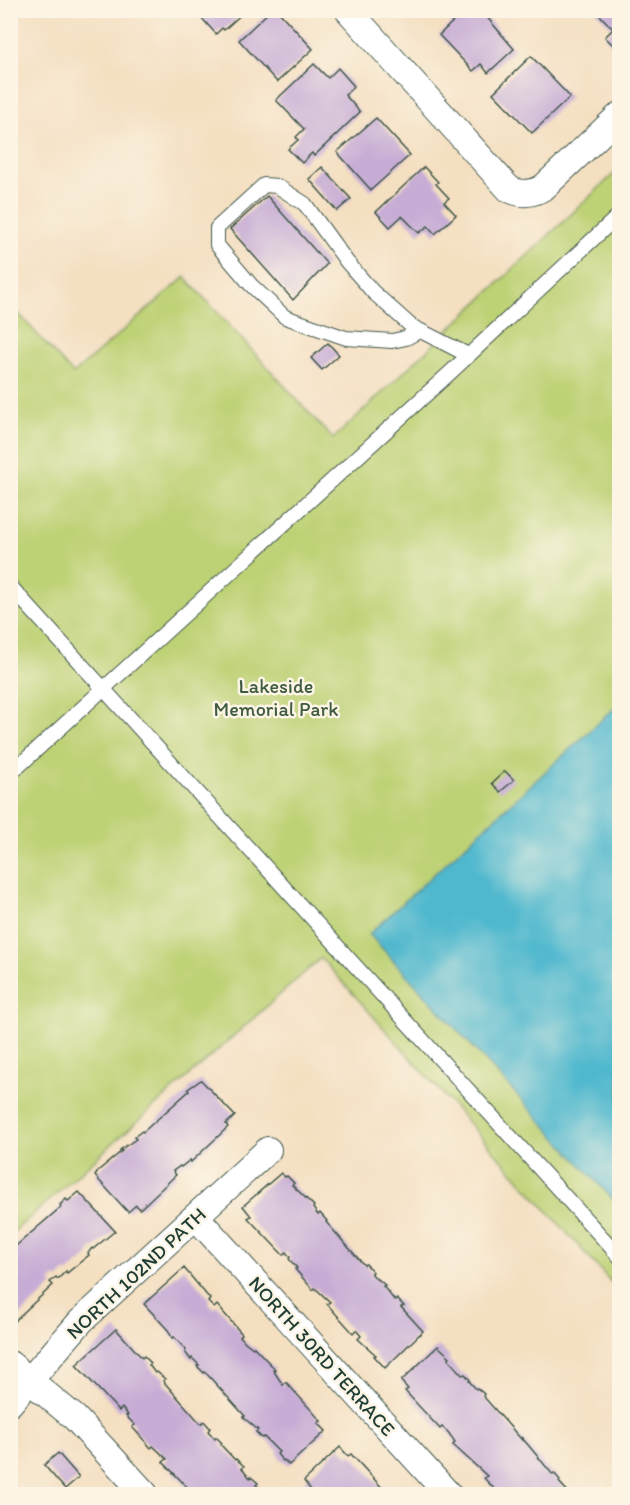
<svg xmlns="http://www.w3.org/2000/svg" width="630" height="1505" viewBox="0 0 630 1505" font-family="Itim,sans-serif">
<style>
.green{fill:#bdd175;stroke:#6e8754;stroke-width:1.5}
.water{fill:#50b8ce;stroke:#387a81;stroke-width:1.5}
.building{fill:#c7add5}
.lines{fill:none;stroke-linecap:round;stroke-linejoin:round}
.service-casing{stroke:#3f5549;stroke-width:16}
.minor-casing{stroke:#3f5549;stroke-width:28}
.service{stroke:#fff;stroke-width:14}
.minor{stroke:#fff;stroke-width:26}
.labels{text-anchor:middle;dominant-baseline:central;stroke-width:5;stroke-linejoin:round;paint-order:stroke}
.park-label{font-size:20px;fill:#3f5b41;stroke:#fcf5e5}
.street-label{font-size:20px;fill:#1f3d34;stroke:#fcf5e5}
</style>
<rect width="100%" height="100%" fill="#fcf5e5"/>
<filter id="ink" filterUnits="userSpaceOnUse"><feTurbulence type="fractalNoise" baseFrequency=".0167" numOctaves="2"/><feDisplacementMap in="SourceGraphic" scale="12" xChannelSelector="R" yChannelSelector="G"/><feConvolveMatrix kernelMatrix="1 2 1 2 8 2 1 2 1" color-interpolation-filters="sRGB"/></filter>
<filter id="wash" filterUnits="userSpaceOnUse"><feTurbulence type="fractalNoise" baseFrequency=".008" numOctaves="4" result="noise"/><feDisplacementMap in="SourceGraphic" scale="24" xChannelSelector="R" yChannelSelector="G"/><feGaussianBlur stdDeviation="1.35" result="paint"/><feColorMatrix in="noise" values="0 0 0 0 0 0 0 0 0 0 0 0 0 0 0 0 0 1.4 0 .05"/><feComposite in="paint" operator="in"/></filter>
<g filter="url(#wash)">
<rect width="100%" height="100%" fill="#f4dfc1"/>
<path class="green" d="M 619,169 L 619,1291 L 321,958 L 11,1234 L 10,304 L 73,374 L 185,277 L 333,439 Z"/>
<path class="water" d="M 619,704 L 619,1206 L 369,934 Z"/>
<g id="blocks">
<g class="building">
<path d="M 204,10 L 246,10 L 224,30 L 222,28 L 216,34 L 199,15 Z"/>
<path d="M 271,10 L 277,10 L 313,49 L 277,82 L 239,40 Z"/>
<path d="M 465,10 L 490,10 L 491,12 L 486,16 L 514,49 L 488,73 L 481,64 L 473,71 L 439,35 Z"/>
<path d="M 595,10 L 620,10 L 620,52 L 605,37 L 613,29 Z"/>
<path d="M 531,56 L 570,97 L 532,133 L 493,93 Z"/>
<path d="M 314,64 L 328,78 L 338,68 L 354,86 L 345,95 L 360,112 L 314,156 L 312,153 L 302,163 L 288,149 L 298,140 L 296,137 L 304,129 L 276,100 Z"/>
<path d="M 376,118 L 410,155 L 371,190 L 337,152 Z"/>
<path d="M 322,167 L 351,199 L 337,211 L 309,179 Z"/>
<path d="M 424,167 L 438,182 L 436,184 L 449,198 L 444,202 L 456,215 L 435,234 L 428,226 L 419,233 L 402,216 L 390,227 L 376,212 Z"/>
<path d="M 267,196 L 327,264 L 293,300 L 230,229 Z"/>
<path d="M 328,343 L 339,355 L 322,370 L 311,358 Z"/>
<path d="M 505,771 L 514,780 L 500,792 L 492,783 Z"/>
<path d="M 201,1080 L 235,1116 L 226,1124 L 228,1127 L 191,1162 L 190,1160 L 181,1167 L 180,1166 L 173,1171 L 176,1175 L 140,1209 L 136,1205 L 128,1212 L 95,1176 L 99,1170 L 122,1151 L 120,1150 L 136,1139 L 134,1137 L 142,1131 L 143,1132 L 189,1091 L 188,1089 Z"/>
<path d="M 281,1173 L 285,1177 L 287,1176 L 294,1183 L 292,1185 L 314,1206 L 313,1208 L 318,1215 L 320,1213 L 327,1221 L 326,1222 L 364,1265 L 366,1264 L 373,1272 L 371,1273 L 377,1280 L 378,1279 L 385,1285 L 383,1286 L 395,1301 L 397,1299 L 404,1306 L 401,1307 L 423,1331 L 385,1368 L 374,1356 L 376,1355 L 358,1339 L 361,1336 L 356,1330 L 353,1333 L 327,1304 L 330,1302 L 315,1288 L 313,1290 L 295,1269 L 297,1268 L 289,1259 L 290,1257 L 286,1252 L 283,1255 L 248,1218 L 251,1216 L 243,1206 Z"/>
<path d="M 79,1192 L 115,1231 L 93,1249 L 92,1248 L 88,1253 L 89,1255 L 67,1273 L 66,1271 L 58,1279 L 56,1277 L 50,1282 L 53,1285 L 10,1325 L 10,1251 L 61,1207 L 60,1205 L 66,1199 L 68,1201 Z"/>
<path d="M 184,1268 L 210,1299 L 208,1302 L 214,1308 L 217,1305 L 242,1334 L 240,1336 L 245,1342 L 253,1348 L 254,1347 L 275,1369 L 273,1370 L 283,1385 L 286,1382 L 321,1421 L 318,1423 L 326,1431 L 289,1465 L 284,1460 L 283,1461 L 277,1454 L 279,1452 L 264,1437 L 262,1438 L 256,1432 L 258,1430 L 243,1417 L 245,1416 L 205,1372 L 204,1373 L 197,1366 L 199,1365 L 192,1358 L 191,1360 L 185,1352 L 186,1350 L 174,1337 L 172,1338 L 168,1330 L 144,1304 Z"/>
<path d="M 116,1329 L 142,1358 L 144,1356 L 151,1363 L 149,1365 L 155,1373 L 157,1372 L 165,1379 L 163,1381 L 201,1424 L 204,1421 L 210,1428 L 208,1431 L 215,1439 L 216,1437 L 222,1443 L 221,1445 L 235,1460 L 236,1459 L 244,1466 L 242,1468 L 250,1478 L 251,1477 L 258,1483 L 256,1485 L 261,1489 L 255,1494 L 194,1494 L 163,1462 L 167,1459 L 153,1446 L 151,1448 L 132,1427 L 135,1425 L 126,1416 L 128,1415 L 122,1408 L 119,1411 L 76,1365 Z"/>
<path d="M 438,1346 L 450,1357 L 448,1359 L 462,1375 L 465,1374 L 470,1380 L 469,1381 L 476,1389 L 477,1388 L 484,1394 L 483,1396 L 522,1440 L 522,1438 L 529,1446 L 553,1475 L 554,1473 L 560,1480 L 559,1482 L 570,1494 L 499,1494 L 484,1478 L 487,1476 L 453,1445 L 455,1442 L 448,1432 L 442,1427 L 440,1429 L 405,1391 L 408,1389 L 401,1381 Z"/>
<path d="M 340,1447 L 348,1456 L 351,1454 L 385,1491 L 381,1494 L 314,1494 L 304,1481 Z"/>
<path d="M 58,1453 L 79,1477 L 65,1489 L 44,1465 Z"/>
</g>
</g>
</g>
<g filter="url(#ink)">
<use href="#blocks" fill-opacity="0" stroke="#3f5549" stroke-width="1.5"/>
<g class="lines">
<g class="service-casing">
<g id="service">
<path d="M 419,331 L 406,338 L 392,341 L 346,338 L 285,317 L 251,285 L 217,245 L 217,228 L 264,185 L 277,186 L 305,204 L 347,262 L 373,292 L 411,326 L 468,355"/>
<path d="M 10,586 L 620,1257"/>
<path d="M 10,774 L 453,370 L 620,214"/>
</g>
</g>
<g class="minor-casing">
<g id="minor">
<path d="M 348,10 L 509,189 C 521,195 533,194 544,187 L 620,115"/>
<path d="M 196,1217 L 448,1494"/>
<path d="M 10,1364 L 75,1418 L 145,1494"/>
<path d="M 10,1403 L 81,1321 L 268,1150"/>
</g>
</g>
<use href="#service" class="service"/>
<use href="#minor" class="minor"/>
</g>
</g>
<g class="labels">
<g class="park-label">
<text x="276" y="686">Lakeside<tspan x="276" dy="23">Memorial Park</tspan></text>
</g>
<g class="street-label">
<text transform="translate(136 1273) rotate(-43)">NORTH 102ND PATH</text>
<text transform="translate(322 1356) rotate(48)">NORTH 30RD TERRACE</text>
</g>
</g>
<rect width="630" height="1505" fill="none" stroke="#fcf5e5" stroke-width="36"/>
</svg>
